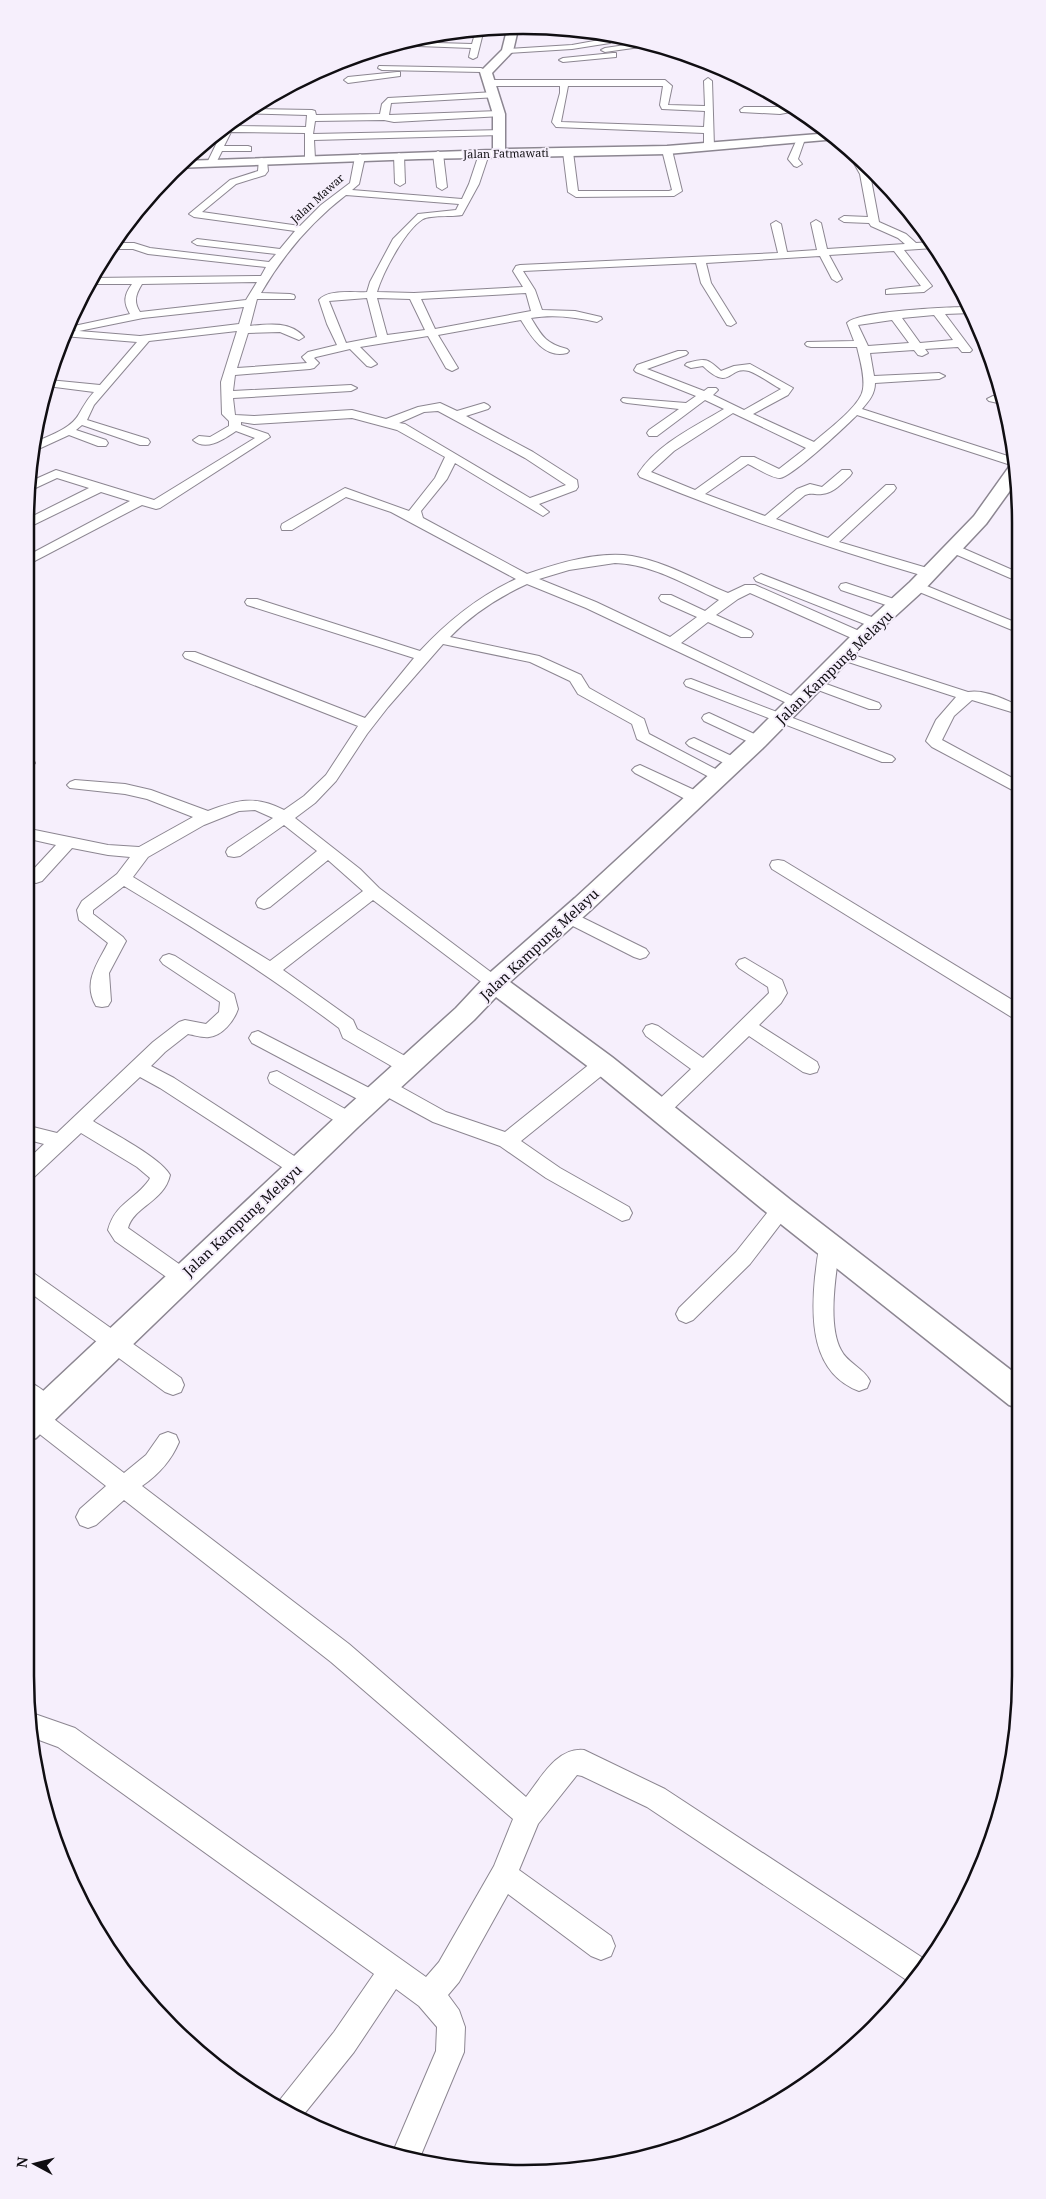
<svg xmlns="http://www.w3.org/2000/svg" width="1046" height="2199" viewBox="0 0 1046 2199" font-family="'Noto Serif',serif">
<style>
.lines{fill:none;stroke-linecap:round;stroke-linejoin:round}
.street-casing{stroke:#8c8691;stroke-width:2}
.secondary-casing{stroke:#8c8691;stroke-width:3}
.street{fill:#fff;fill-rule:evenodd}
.secondary{fill:#fff;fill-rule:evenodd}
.labels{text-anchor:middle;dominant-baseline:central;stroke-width:4;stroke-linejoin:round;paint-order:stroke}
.far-street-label{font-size:11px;fill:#100e12;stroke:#f6effc}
.street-label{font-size:14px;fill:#100e12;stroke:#f6effc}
.rim{fill:none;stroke:#100e12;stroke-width:2.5}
</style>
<rect width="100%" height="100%" fill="#f6effc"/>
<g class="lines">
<g class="street-casing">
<g id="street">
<path d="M 484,29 L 477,57 L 473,59 L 469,57 L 471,48 L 392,45 L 402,42 L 472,44 L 476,30 Z"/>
<path d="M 613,34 L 624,36 L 613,39 L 610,43 L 572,49 L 507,53 L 503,51 L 507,49 L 572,45 L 605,39 L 606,35 Z"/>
<path d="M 646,42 L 654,45 L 605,52 L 601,50 L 605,48 Z"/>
<path d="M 613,53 L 616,53 L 616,57 L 563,62 L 559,60 L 563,58 Z"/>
<path d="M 379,66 L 481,68 L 485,70 L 481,72 L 382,70 L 378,68 Z"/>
<path d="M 397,72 L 400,72 L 400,76 L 348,83 L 344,80 L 348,77 Z"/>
<path d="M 708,78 L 712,81 L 714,147 L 709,150 L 704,147 L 704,133 L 556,127 L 552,122 L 560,93 L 560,86 L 490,86 L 486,83 L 490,80 L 665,80 L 672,86 L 668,105 L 705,106 L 704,81 ZM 568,86 L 663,86 L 660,105 L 662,109 L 705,111 L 704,127 L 561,122 Z"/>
<path d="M 495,92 L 498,93 L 498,97 L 391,103 L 389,115 L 499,111 L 502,112 L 502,116 L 394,122 L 384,120 L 315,121 L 313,134 L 504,130 L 504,134 L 501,135 L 314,140 L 315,159 L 310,162 L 305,159 L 305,133 L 231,132 L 224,146 L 248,146 L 251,147 L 251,151 L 222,151 L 215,165 L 212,166 L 207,163 L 224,128 L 234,119 L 235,121 L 233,126 L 306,127 L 307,115 L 241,113 L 247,109 L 312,110 L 315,111 L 316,115 L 380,114 L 382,104 L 388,98 Z"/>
<path d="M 744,107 L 790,107 L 796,111 L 780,114 L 741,112 L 740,110 Z"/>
<path d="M 801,136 L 805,139 L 798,159 L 802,164 L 797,167 L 794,166 L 788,159 L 797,139 Z"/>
<path d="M 667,147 L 672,150 L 682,191 L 674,196 L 576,197 L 568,192 L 563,152 L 568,149 L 573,152 L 578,191 L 669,191 L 672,190 L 662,150 Z"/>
<path d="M 438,151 L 443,154 L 447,187 L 442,190 L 437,187 L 433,154 Z"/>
<path d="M 484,151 L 489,154 L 479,184 L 462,215 C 452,217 431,215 423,219 C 405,230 383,272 377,292 L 414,293 L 523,287 L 513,271 L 516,266 L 520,265 L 778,253 L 771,224 L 776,221 L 781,224 L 787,252 L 817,250 L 811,223 L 816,220 L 821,223 L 827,249 L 905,244 L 898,238 L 871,226 L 869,223 L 844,222 L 839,219 L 844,216 L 868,217 L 860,174 L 851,158 L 854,156 L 870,174 L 879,222 L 906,234 L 916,243 L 931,242 L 934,248 L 904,250 L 932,286 L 924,292 L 886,294 L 886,290 L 890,289 L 921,286 L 894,251 L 829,255 L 842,279 L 837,282 L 832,279 L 820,256 L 706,263 L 711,283 L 736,323 L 731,326 L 727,325 L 701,283 L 696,263 L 523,271 L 535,290 L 542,310 L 575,311 L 601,317 L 602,319 L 597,322 C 576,317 553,314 531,318 C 542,336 545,343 567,349 L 569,351 L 567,353 C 544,359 531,336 521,320 L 438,335 L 458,368 L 452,371 L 446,368 L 428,336 L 360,347 L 377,364 L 371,367 L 367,366 L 350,349 L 316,357 L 314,358 L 319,363 L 314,368 L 310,369 L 235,375 L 233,391 L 351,385 L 357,388 L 351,391 L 233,398 L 235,415 L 254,416 L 352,410 L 386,419 L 418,407 L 440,403 L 457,411 L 484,403 L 488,405 L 490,407 L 488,409 L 466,416 L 533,452 L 577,480 L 578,487 L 576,490 L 539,504 L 549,512 L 543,516 L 455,463 L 447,479 L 421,511 L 423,518 L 527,574 C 559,563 598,551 632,556 C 666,562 696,580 728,593 L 745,585 L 755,585 L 866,634 L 868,637 L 861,641 L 856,640 L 750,593 L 738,599 L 716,615 L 751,631 L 753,634 L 751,637 L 741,637 L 708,622 L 681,643 L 800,700 L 802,703 L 800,706 L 795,707 L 586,608 L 527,584 C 499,597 472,614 450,637 L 539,656 L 581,675 L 589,688 L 644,719 L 649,734 L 725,774 L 728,777 L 725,780 L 715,780 L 637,739 L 632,724 L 578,694 L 570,681 L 530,662 L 443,644 L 388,707 L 367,734 L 336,781 L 315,803 L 295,818 L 360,869 L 379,888 L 500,979 L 503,983 L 500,987 L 494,989 L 488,987 L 373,900 L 283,970 L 353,1020 L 357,1029 L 414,1061 L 416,1066 L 414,1071 L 407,1073 L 400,1071 L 343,1038 L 339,1028 C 270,976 198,930 124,886 L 93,910 L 93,914 L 123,937 L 126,941 L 109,973 L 111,1001 L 108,1006 L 102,1007 L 96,1006 C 82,982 98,963 108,943 L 79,920 L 77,910 L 82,901 L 117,874 L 130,857 L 108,855 L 72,848 L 42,881 L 36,883 L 30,881 L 28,877 L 30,873 L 56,845 L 25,838 L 25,828 L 108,845 L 139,847 L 193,817 L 147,799 L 125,794 L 70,788 L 67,785 L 70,782 L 75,780 L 125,784 L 151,790 L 208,811 C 237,800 255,795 284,810 L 304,796 L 326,775 L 358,726 L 185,658 L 183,655 L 185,652 L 195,652 L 365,718 L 414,658 L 247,605 L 245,602 L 247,599 L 257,599 L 420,651 C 448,621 479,596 516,579 L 391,512 L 346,497 L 292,530 L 282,530 L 281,527 L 282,524 L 345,488 L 409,511 L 435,478 L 445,457 L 397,430 L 352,418 L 254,424 L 241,422 L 241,425 L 268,434 L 270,437 L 160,508 L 156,509 L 142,505 L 25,566 L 25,557 L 130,501 L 101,492 L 25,529 L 25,520 L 89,488 L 57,478 L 29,491 L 29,482 L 56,470 L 154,500 L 255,438 L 236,431 C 224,439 206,452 193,440 L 199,436 L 210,437 L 229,426 L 229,421 L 222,414 L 221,382 L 237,331 L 149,341 L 94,405 L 87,420 L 148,439 L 150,442 L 148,445 L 140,445 L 82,425 L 76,430 L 106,440 L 108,443 L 106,446 L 98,446 L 69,435 L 32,452 L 33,443 C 48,436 71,429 79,414 C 85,404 86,401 94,392 L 47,386 L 49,380 L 100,385 L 137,342 L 63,336 L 64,330 L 76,331 L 73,328 L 74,326 L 130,314 C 123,302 124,295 132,284 L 89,284 L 92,278 L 261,276 L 266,267 L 148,254 L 133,249 L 108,249 L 112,243 L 134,243 L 150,248 L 269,262 L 276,254 L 197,245 L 192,242 L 197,239 L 280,249 L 295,231 L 194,217 L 189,214 L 230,180 L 258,171 L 259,159 L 262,158 L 267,161 L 268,171 L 265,175 L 236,184 L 202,212 L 300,226 L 321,205 L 350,183 L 355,157 L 360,154 L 365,157 L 359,184 L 352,190 L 462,199 L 469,184 L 479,154 ZM 346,195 L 459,204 L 456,210 L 418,214 L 393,239 L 370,282 L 367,292 C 353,293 328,289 319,300 L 327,324 L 337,345 L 308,352 L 302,357 L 307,363 L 237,368 L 248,333 L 280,332 L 299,340 L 304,337 C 291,321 268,324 250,326 L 257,299 L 294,299 L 295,297 L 294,295 L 290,294 L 261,293 C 283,255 311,222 346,195 ZM 257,282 L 246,300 L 140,312 C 133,301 136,294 142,284 ZM 526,293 L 531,311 L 435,329 L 421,299 ZM 367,298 L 377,337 L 346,343 L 329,301 ZM 377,298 L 410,299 L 425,330 L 387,335 ZM 244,307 L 239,324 L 140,336 L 79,331 L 143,318 ZM 438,411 L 525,458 L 566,485 L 530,498 L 405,424 L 399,423 L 424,412 ZM 615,563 C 652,564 686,585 719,600 L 705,611 L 671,595 L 661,595 L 659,598 L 661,601 L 697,617 L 670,637 L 596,602 L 539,579 L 569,570 ZM 255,810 L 273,818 L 228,848 L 226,852 L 228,856 L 234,857 L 240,856 L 284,825 L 317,851 L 258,899 L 256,903 L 258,907 L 264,909 L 270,907 L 328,860 L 363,891 L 270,961 L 133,877 L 148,857 L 204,825 L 239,811 Z"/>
<path d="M 399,153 L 404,156 L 405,183 L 400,186 L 395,183 L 394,156 Z"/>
<path d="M 968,307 L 972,313 L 945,314 L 972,350 L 970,352 L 962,352 L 958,347 L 925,349 L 928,353 L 922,356 L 918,355 L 914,350 L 870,353 L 874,376 L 939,373 L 945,376 L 939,379 L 875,383 C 875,394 869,401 862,409 L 1017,459 L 1017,467 L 857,415 C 846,426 792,477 780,478 C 771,478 757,468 748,464 L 705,494 L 765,516 L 797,489 L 810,484 L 822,487 L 842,470 L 850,470 L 852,473 L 850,476 C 842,483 834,493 822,494 C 815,495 812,492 805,495 L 776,519 L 828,538 L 886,485 L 894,485 L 896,488 L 894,491 L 839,542 L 934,570 L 936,573 L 934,576 L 924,576 C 827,548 733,515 640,477 L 638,474 C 657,444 694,427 724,409 L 705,400 L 657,436 L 649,436 L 647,433 L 649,430 L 679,409 L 627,403 L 623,402 L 621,400 L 623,398 L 686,403 L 696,396 L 636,372 L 634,370 L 637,365 L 678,351 L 686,351 L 688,353 L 686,355 L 647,369 L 704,391 L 708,388 L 716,388 L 718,390 L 713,395 L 744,410 L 781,389 C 771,384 760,375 749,371 C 728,365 731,393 703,366 L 691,368 L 685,365 L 687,363 C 706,358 707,358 721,371 L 734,366 L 750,364 L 793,388 L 788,395 L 753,414 L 814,442 C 826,431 861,406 863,389 C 865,376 860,360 857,347 L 811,347 L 807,346 L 805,344 L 807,342 L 854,341 L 847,323 C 858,311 948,307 968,307 ZM 934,315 L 953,340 L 920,343 L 902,318 ZM 892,320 L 909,343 L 868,346 L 858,325 ZM 733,413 L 806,448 L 779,469 L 754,457 L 741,457 L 695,490 L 651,472 L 674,451 Z"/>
<path d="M 993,396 L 1000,397 L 1002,404 L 989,401 L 987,399 Z"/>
<path d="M 953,544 L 1017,572 L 1017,581 L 948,551 L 946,548 Z"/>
<path d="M 761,574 L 882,621 L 884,624 L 882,627 L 872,627 L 756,581 L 754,578 Z"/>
<path d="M 917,582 L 1017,623 L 1017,632 L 912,589 L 910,586 Z"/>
<path d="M 846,583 L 903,602 L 905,605 L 898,609 L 841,590 L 839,587 L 841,584 Z"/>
<path d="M 844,652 L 968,692 C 984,689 1003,699 1018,705 L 1018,714 L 972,700 L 954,716 L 942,740 L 1018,781 L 1018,793 L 932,747 L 926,741 L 936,720 L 956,697 L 839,659 L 837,656 Z"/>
<path d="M 691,679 L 892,756 L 895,759 L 892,762 L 882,762 L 686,686 L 684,683 L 686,680 Z"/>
<path d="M 815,680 L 879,703 L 881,706 L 879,709 L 869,709 L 810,687 L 808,684 L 810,681 Z"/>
<path d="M 709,713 L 763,738 L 766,741 L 763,744 L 753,744 L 704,721 L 702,718 L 704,715 Z"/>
<path d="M 694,738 L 740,760 L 743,763 L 740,766 L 730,766 L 689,746 L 686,743 L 689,740 Z"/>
<path d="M 25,752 L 30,754 L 35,763 L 30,769 L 25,771 Z"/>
<path d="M 640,765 L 703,794 L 705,798 L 703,802 L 691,802 L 635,773 L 632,770 L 635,767 Z"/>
<path d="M 778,860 L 784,861 L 1019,1004 L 1019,1019 L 1013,1018 L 772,869 L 770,865 L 772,861 Z"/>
<path d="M 569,911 L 646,949 L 649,953 L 646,957 L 640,959 L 634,957 L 563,921 L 561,917 L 563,913 Z"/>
<path d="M 169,954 L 175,956 L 234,994 L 238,1009 C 234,1021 222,1036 209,1037 C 203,1038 194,1035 188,1034 L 165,1052 L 151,1066 L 174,1078 L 305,1163 L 308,1168 L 305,1173 L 298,1176 L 291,1173 L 160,1088 L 140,1077 L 93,1121 C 112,1133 160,1157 170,1175 C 164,1202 134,1206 128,1228 L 189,1271 L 192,1277 L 189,1283 L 182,1286 L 175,1283 L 115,1241 L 108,1230 C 115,1203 135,1200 149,1180 L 150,1178 L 137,1167 L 81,1133 L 32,1179 L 25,1182 L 25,1162 L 44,1144 L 25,1139 L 25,1125 L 57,1133 L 153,1042 L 179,1022 L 185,1020 L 206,1024 L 219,1012 L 220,1002 L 163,964 L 160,960 L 163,956 Z"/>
<path d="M 745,958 L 782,980 L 787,993 L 781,1003 L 759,1025 L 817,1062 L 819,1067 L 817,1072 L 810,1074 L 803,1072 L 749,1036 L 667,1115 L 660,1117 L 653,1115 L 651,1110 L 653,1105 L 691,1069 L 646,1036 L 643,1031 L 646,1026 L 652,1024 L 658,1026 L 703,1058 L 769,993 L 768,987 L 739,968 L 736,964 L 739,960 Z"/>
<path d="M 258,1031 L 381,1094 L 383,1099 L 381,1104 L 374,1106 L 367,1104 L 252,1043 L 249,1038 L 252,1033 Z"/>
<path d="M 603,1057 L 610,1059 L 612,1064 L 610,1069 L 521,1141 L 560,1168 L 629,1207 L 632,1213 L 629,1219 L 622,1221 L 546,1178 L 500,1146 L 433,1122 L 378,1092 L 376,1087 L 378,1082 L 385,1080 L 392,1082 L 446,1112 L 505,1132 L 596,1059 Z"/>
<path d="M 277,1071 L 356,1115 L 358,1120 L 356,1125 L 349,1127 L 342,1125 L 270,1083 L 268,1078 L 270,1073 Z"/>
<path d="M 782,1201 L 789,1203 L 792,1209 L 750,1264 L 693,1320 L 686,1323 L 679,1320 L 676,1314 L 679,1308 L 736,1252 L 775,1203 Z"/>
<path d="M 830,1237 L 837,1239 L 840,1245 C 836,1273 827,1324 841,1350 C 847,1363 864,1368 870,1381 L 867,1388 L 859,1391 C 811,1373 811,1319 815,1277 C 817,1264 817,1250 823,1239 Z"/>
<path d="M 25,1269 L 32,1272 L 181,1378 L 184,1385 L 181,1392 L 173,1395 L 165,1392 L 25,1289 Z"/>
<path d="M 25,1380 C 37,1385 52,1395 58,1407 L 55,1414 L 50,1416 L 124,1473 L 146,1455 L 160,1435 L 168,1432 L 176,1435 L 179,1442 C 171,1461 159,1474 142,1486 L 349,1644 L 526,1797 C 541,1778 557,1747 584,1750 L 665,1789 L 929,1962 L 911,1983 L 647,1807 L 582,1776 L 577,1775 L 538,1824 L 519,1870 L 611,1936 L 615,1946 L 611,1956 L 601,1960 L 591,1956 L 508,1894 L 459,1982 L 448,1995 L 459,2010 L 465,2027 L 464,2052 L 418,2162 L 392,2154 L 436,2051 L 437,2027 L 419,2006 L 396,1989 L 354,2052 L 300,2119 L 275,2106 L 334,2032 L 374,1974 L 58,1747 L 31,1737 L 29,1712 L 75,1728 L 426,1977 L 439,1962 L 494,1866 L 513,1819 L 331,1662 L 124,1500 L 96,1525 L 88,1528 L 80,1525 L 76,1517 L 80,1509 L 106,1486 L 28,1425 L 25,1418 L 28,1411 L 33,1409 L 25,1403 Z"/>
</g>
</g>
<g class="secondary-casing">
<g id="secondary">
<path d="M 519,25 L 513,51 L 492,73 L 505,114 L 505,149 L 667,146 L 831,133 L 837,139 L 667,154 L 419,159 L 174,168 L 183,161 L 493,150 L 493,114 L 480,72 L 502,50 L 508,26 Z"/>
<path d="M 1017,463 L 1017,481 L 986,524 L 924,590 L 868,641 L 765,746 L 591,910 L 510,982 L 612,1057 L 792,1201 L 1020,1377 L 1020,1409 L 1009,1405 L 772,1217 L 594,1071 L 496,997 L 474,1020 L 358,1127 L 36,1438 L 25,1442 L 25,1408 L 340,1113 L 456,1008 L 485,977 L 575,898 L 751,736 L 854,633 L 910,582 L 974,516 L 1011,464 Z"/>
</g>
</g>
<use href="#street" class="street"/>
<use href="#secondary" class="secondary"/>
</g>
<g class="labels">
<g class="far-street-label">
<text transform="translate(506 153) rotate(-1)">Jalan Fatmawati</text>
<text transform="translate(317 198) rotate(-42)">Jalan Mawar</text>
</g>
<g class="street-label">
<text transform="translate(834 667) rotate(-44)">Jalan Kampung Melayu</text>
<text transform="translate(539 944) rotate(-43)">Jalan Kampung Melayu</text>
<text transform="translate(242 1220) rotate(-43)">Jalan Kampung Melayu</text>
</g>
</g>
<path d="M0 0H1046V2199H0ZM523 34H523A489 489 0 0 1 1012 523V1676A489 489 0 0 1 523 2165H523A489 489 0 0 1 34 1676V523A489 489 0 0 1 523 34Z" fill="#f6effc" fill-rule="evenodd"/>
<path class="rim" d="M523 34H523A489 489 0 0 1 1012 523V1676A489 489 0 0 1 523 2165H523A489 489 0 0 1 34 1676V523A489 489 0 0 1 523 34Z"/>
<g transform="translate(35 2164) rotate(277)" stroke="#f6effc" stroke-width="4" paint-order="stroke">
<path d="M0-4L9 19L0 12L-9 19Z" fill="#100e12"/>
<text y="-8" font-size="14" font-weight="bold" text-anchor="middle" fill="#100e12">N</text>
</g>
</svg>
